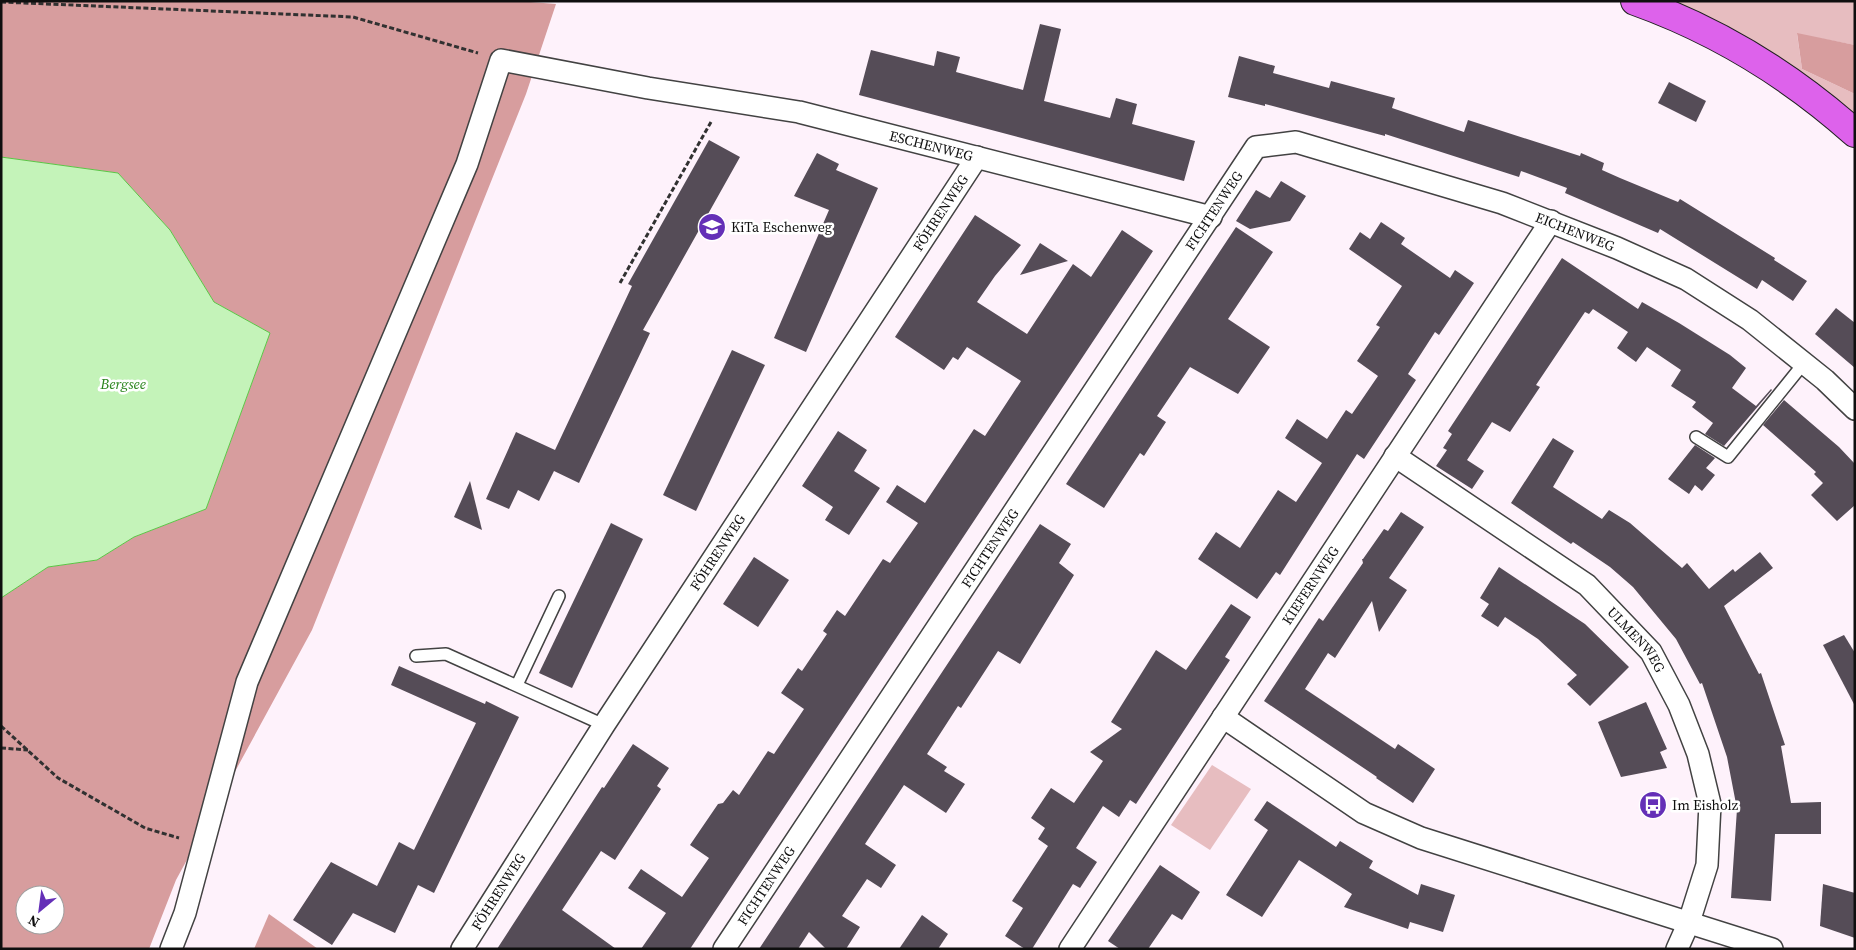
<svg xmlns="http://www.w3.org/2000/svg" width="1856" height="950" viewBox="0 0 1856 950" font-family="'Source Serif 4',serif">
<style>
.green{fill:#e7bdc0}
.forest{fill:#d79d9e;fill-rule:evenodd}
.water{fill:#c4f3b9;stroke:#5ac545}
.building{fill:#554c57}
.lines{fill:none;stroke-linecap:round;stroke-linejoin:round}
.lane-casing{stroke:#424242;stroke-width:14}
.street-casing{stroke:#424242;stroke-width:24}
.highway-casing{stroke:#202020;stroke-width:30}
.path{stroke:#313131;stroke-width:3;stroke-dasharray:5 2.5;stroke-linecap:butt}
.lane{stroke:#fff;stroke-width:11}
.street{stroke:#fff;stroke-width:21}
.highway{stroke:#dd62eb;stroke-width:28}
.labels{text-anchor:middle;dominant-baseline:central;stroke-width:5;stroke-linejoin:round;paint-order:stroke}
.street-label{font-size:14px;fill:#0f0f0f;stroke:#fff}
.poi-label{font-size:14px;fill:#0f0f0f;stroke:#fff;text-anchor:start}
.water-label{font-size:15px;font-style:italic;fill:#2a851d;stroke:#fff}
</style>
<rect width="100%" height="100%" fill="#fef2fb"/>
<g class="green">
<path d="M 1667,1 L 1855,1 L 1855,45 L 1797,34 L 1802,69 L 1855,94 L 1855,119 Z"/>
<path d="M 1212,765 L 1251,789 L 1210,850 L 1171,825 Z"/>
</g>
<g class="forest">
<path d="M 1,1 L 518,1 L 556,4 L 526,94 L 312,630 L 176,880 L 149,949 L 1,949 L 1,598 L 48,567 L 97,560 L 134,537 L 206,509 L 270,333 L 214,302 L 170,230 L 118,173 L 1,157 ZM 25,895 L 55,895 L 55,925 L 25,925 Z"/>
<path d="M 1797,33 L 1855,45 L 1855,94 L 1802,69 Z"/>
<path d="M 269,914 L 318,949 L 254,949 Z"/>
</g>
<path class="water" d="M 1,157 L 118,173 L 170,230 L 214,302 L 270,333 L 206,509 L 134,537 L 97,560 L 48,567 L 1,598 Z"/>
<g class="building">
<path d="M 1040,24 L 1061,29 L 1044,101 L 1110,118 L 1116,98 L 1137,104 L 1132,124 L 1195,141 L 1184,181 L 859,95 L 871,50 L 934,66 L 937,51 L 960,57 L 956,72 L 1023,90 Z"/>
<path d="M 1239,56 L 1275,66 L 1273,73 L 1329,88 L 1331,81 L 1395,98 L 1392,108 L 1464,132 L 1468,120 L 1580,156 L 1581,153 L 1604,163 L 1602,170 L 1620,178 L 1620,179 L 1620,178 L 1678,202 L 1680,199 L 1775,258 L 1774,260 L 1807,281 L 1793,301 L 1762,280 L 1757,289 L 1660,229 L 1658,233 L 1565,193 L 1567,188 L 1521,171 L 1519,177 L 1385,134 L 1385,136 L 1265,104 L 1265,106 L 1228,97 Z"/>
<path d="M 1669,82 L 1706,101 L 1696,122 L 1658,103 Z"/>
<path d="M 709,140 L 740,157 L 643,330 L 650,333 L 579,483 L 554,471 L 539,501 L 518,490 L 509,509 L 486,499 L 516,432 L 555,450 L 632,286 L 628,284 Z"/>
<path d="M 817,153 L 839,164 L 836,170 L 878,188 L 806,352 L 774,338 L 829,210 L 794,196 Z"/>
<path d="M 1281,181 L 1306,196 L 1290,221 L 1250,229 L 1236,221 L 1256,190 L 1270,198 Z"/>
<path d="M 975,215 L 1021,245 L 995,276 L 977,302 L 1027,334 L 1073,264 L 1091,277 L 1122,230 L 1153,251 L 690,949 L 641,949 L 666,913 L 628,888 L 641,869 L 682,897 L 709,858 L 690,845 L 718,804 L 723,803 L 733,790 L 739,795 L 768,751 L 774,754 L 804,709 L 781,693 L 798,668 L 802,671 L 827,634 L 823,631 L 837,610 L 845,616 L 883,559 L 890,563 L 918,523 L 886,502 L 897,485 L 925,503 L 974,429 L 985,436 L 1021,381 L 967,347 L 958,360 L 953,357 L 944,370 L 895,337 Z"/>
<path d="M 1381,222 L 1405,238 L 1401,244 L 1450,278 L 1455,270 L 1474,283 L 1439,335 L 1435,332 L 1408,374 L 1416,380 L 1364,459 L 1357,454 L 1280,575 L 1276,572 L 1257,599 L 1198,559 L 1216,532 L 1240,548 L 1278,490 L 1296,502 L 1322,463 L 1285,438 L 1297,419 L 1327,439 L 1346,410 L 1352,414 L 1378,376 L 1357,361 L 1380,327 L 1376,325 L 1402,286 L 1349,249 L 1360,232 L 1370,239 Z"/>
<path d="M 1236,227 L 1273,252 L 1228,319 L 1270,347 L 1238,394 L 1190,367 L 1157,416 L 1166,422 L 1144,456 L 1140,453 L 1104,508 L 1066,484 Z"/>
<path d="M 1040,243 L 1068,261 L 1020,275 Z"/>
<path d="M 1562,258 L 1638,309 L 1642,302 L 1679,323 L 1730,355 L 1746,368 L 1732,388 L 1756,406 L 1771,389 L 1772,390 L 1724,446 L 1705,434 L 1713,423 L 1692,407 L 1696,402 L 1671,386 L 1681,370 L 1647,347 L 1636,362 L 1617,348 L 1628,332 L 1593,309 L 1589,314 L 1585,312 L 1536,385 L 1540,387 L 1510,432 L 1492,422 L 1467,460 L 1484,471 L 1472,489 L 1436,466 L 1447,450 L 1443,448 L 1452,434 L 1448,431 Z"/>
<path d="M 1836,308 L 1855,323 L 1855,368 L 1815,334 Z"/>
<path d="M 732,350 L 765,365 L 696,511 L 663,495 Z"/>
<path d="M 1784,400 L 1839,447 L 1855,464 L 1855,505 L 1837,521 L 1811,495 L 1823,483 L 1814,474 L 1816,472 L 1763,425 Z"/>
<path d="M 838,431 L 867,450 L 854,471 L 880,488 L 849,535 L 825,520 L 833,507 L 802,486 Z"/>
<path d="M 1553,438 L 1574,451 L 1553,487 L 1602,519 L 1609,510 L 1630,523 L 1682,568 L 1687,563 L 1709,589 L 1733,569 L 1735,572 L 1760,552 L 1773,568 L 1724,606 L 1759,674 L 1761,673 L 1785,745 L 1781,746 L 1791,803 L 1821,802 L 1821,834 L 1775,834 L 1771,901 L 1731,898 L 1737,809 L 1727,757 L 1702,683 L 1700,684 L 1676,639 L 1633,587 L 1610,567 L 1573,542 L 1571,544 L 1511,503 Z"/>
<path d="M 1695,445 L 1715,458 L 1706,468 L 1715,475 L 1702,491 L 1695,485 L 1689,494 L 1668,479 Z"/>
<path d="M 470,481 L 482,530 L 454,517 Z"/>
<path d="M 1401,512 L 1424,527 L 1389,578 L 1407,590 L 1379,632 L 1372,601 L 1335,658 L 1328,653 L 1305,689 L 1395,749 L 1398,744 L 1435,769 L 1413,803 L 1376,778 L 1377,777 L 1264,701 L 1319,618 L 1323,621 L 1363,563 L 1362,559 L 1363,559 L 1384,529 L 1388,531 Z"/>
<path d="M 611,523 L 643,539 L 572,688 L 539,673 Z"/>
<path d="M 1040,524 L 1071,544 L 1059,563 L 1074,575 L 1020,664 L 998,651 L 961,708 L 958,706 L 927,754 L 947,767 L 944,771 L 965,784 L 946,813 L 904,785 L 865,844 L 896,865 L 881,888 L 867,879 L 842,916 L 860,927 L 846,949 L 826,949 L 809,932 L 798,949 L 759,949 Z"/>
<path d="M 754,557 L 789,580 L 758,627 L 723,604 Z"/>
<path d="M 1499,567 L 1585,624 L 1629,667 L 1590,706 L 1567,684 L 1577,675 L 1538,639 L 1505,617 L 1498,627 L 1481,616 L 1489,604 L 1480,598 Z"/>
<path d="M 1231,604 L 1251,617 L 1225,657 L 1230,660 L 1136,804 L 1130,800 L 1119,817 L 1103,806 L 1076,848 L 1097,862 L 1080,888 L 1073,884 L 1032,949 L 1025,949 L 1005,936 L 1023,908 L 1012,901 L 1048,846 L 1038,839 L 1045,828 L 1031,818 L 1051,788 L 1074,803 L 1103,761 L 1090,752 L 1122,729 L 1111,722 L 1156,650 L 1186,670 Z"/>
<path d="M 1844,635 L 1855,653 L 1855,706 L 1823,645 Z"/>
<path d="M 399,666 L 485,704 L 486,701 L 519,717 L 434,893 L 418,885 L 395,933 L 353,913 L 332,945 L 293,920 L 331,862 L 377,886 L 399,842 L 414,850 L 476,723 L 391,685 Z"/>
<path d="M 1646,702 L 1667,749 L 1660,752 L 1667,768 L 1621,777 L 1598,722 Z"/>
<path d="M 633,744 L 669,768 L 657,786 L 661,789 L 615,860 L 601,851 L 562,910 L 616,949 L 497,949 L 602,787 L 604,788 Z"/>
<path d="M 1267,801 L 1336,847 L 1340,841 L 1373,861 L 1369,868 L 1418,895 L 1421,884 L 1455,895 L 1443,932 L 1410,922 L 1408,929 L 1344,907 L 1352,894 L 1299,860 L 1262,917 L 1226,895 L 1268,830 L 1254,820 Z"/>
<path d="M 1160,865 L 1200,892 L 1182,920 L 1172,914 L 1148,949 L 1120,949 L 1108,941 Z"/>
<path d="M 1823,884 L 1855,893 L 1855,938 L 1820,926 Z"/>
<path d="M 922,915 L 948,934 L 938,949 L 899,949 Z"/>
</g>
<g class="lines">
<g class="lane-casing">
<g id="lane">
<path d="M 1696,437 L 1728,457 L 1804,363"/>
<path d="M 416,656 L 446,654 L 604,725"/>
<path d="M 517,685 L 559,596"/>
</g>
</g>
<g class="street-casing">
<g id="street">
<path id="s1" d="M 1395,456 L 1587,585 L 1651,652 L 1679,705 L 1698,754 L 1710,804 L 1707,865 L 1689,922 L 1677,949"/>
<path d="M 1223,717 L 1364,813 L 1421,838 L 1772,949"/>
<path id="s2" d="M 171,949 L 185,913 L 247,682 L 467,164 L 501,60 L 648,88 L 799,112 L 1211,217"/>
<path id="s3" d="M 462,949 L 604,725 L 977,157"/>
<path id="s4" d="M 724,949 L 1256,147 L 1296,142 L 1502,203 L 1617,248 L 1686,279 L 1750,320 L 1825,380 L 1855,409"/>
<path id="s5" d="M 1070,949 L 1551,221"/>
</g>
</g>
<g class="highway-casing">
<path id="highway" d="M 1635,1 C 1716,30 1791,76 1855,133"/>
</g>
<g class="path">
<path d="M 1,2 L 353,17 L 478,53"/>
<path d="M 620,283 L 711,122"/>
<path d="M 1,726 L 58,778 L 145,828 L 179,838"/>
<path d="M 1,748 L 28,750"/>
</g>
<use href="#lane" class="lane"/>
<use href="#street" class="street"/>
<use href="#highway" class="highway"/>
</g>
<defs>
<g id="school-disc" transform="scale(1.4375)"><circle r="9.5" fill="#642fb7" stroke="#fff"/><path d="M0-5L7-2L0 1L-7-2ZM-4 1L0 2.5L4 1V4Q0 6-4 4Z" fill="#fff"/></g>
<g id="bus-disc" transform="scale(1.4375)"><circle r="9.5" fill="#642fb7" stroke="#fff"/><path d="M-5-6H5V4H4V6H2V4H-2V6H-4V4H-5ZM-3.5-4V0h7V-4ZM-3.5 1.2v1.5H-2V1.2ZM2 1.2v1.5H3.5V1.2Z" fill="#fff"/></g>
</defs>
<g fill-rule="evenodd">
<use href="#school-disc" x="712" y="227"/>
<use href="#bus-disc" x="1653" y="805"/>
</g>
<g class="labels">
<g class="street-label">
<text stroke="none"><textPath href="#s2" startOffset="1389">ESCHENWEG</textPath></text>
<text stroke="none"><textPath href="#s4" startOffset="886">FICHTENWEG</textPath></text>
<text stroke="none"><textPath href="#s3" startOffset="878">FÖHRENWEG</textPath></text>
<text stroke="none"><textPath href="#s4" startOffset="1296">EICHENWEG</textPath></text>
<text stroke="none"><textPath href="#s4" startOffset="481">FICHTENWEG</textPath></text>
<text stroke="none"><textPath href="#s3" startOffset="472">FÖHRENWEG</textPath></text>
<text stroke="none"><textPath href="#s5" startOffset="436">KIEFERNWEG</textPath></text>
<text stroke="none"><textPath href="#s1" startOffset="305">ULMENWEG</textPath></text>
<text stroke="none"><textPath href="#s4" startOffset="76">FICHTENWEG</textPath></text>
<text stroke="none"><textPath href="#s3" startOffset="68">FÖHRENWEG</textPath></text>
</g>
<g class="poi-label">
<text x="731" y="227">KiTa Eschenweg</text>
<text x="1672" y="805">Im Eisholz</text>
</g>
<g class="water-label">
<text x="123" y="383">Bergsee</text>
</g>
</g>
<rect width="1856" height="950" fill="none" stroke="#0f0f0f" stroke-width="5"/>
<g transform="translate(40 910) rotate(209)"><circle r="24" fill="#ffffff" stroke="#9f9f9f"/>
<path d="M0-4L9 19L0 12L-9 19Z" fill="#642fb7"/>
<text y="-8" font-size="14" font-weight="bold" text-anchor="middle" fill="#0f0f0f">N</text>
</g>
</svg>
